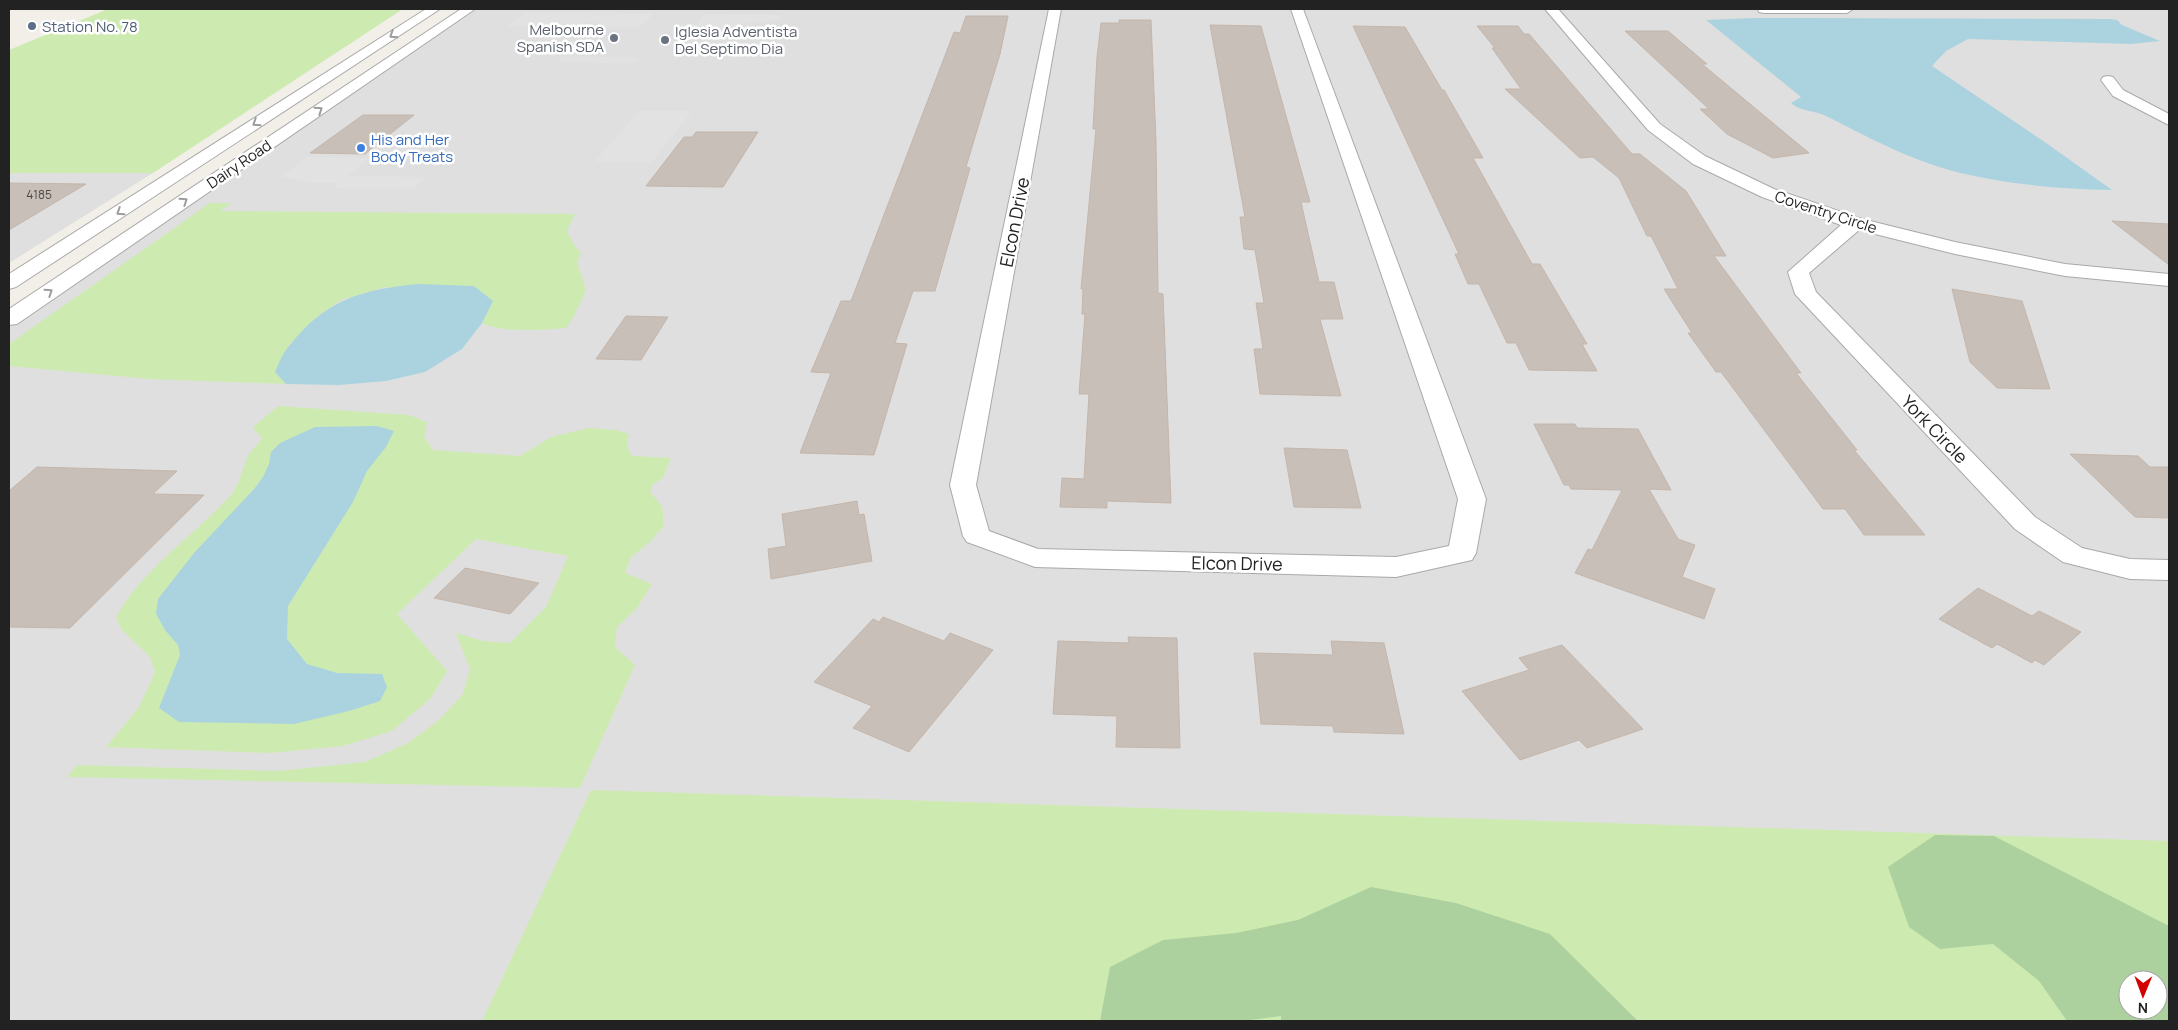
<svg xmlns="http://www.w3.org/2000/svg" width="2178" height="1030" viewBox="0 0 2178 1030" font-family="Manrope,sans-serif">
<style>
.residential{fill:#e0dfdf;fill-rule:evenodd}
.grass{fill:#cdebb0;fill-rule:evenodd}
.forest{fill:#add19e;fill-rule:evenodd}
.parking{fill:#e2e2e2}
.water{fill:#aad3df}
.building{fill:#c7bfb8;stroke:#c4b6ab}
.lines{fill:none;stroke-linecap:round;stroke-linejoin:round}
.minor-casing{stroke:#a9a9a9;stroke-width:2}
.tertiary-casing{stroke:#a9a9a9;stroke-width:2}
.minor{fill:#fff;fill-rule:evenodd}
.tertiary{fill:#fff;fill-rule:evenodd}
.oneway{stroke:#9c9c9c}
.service-dot{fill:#5c6f8a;stroke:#fff;stroke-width:2}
.worship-dot{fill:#6b7280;stroke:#fff;stroke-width:2}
.shop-dot{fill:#3f7fe0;stroke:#fff;stroke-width:2}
.labels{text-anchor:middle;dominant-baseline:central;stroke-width:5;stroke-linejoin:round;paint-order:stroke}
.far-number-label{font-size:12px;fill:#4b4948}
.far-service-label{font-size:15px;fill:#4e5e75;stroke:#fff;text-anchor:start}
.far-worship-label{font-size:15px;fill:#5b616d;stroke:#fff;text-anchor:end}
.far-shop-label{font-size:15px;fill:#366cbe;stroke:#fff;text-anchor:start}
.far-street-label{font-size:15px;fill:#222;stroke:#fff}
.street-label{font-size:18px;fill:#222;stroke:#fff}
</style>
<rect width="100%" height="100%" fill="#f2efe9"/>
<g class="residential">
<path d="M 469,9 L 2169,9 L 2169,1021 L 9,1021 L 9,319 ZM 2128,980 L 2158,980 L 2158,1010 L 2128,1010 Z"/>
<path d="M 9,173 L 153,173 L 9,263 Z"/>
</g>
<g class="grass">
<path d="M 108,9 L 403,9 L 153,173 L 9,173 L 9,50 Z"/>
<path d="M 210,203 L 232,203 L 220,211 L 575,214 L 567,231 L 574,245 L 581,253 L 577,262 L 586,290 L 573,318 L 566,328 C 543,330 501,333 482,323 L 493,301 L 385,287 L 341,300 L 318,316 L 289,345 L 275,372 L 286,384 L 149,379 L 9,366 L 9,344 Z"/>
<path d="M 278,406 L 409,415 L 427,422 L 424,437 L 433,450 L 520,456 L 551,437 L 588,428 L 616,430 L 629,434 C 626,443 627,449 632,456 L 671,458 L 663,478 L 652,485 L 650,492 L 662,506 L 664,526 L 650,542 L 631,557 L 625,573 L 652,584 L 637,608 L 617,627 L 615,647 L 635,665 L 580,788 L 67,777 L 77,765 L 279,771 L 365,762 L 408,743 L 439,720 L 463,694 L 470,669 L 456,633 L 483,641 L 510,643 L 546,607 L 568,556 L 476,539 L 397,614 L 447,671 L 431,698 L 392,731 L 343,746 L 270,753 L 106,747 L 139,707 L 155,672 L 150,657 L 122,630 L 116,618 C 138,573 197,533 231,495 C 240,484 242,469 248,456 C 251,450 258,444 262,439 L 253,427 Z"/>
<path d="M 591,790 L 2169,841 L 2169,1021 L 482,1021 ZM 2128,980 L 2158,980 L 2158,1010 L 2128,1010 Z"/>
</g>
<g class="forest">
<path d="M 1935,835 L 1994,836 L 2169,926 L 2169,1021 L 2067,1021 L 2039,981 L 1993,944 L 1940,949 L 1909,927 L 1888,867 ZM 2128,980 L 2158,980 L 2158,1010 L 2128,1010 Z"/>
<path d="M 1371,887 L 1456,903 L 1550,934 L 1638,1021 L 1281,1021 L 1281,1016 L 1242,1021 L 1100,1021 L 1110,967 L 1163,940 L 1236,933 L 1298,920 Z"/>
</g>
<g class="parking">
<path d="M 526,12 L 655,13 L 639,28 L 594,27 L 598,23 L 585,22 L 579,27 L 507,26 Z"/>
<path d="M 704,14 L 782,15 L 778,20 L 739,24 L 735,29 L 682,28 L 686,24 L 696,24 Z"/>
<path d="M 563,56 L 641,58 L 635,63 L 557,62 Z"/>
<path d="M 639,111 L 692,111 L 652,162 L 594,162 Z"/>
<path d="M 307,157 L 370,158 L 348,176 L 426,177 L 413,189 L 332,188 L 338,183 L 315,183 L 281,177 Z"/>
</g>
<g class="water">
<path d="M 1754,18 L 2111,19 L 2117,20 L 2122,25 L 2160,41 L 2131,44 L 1968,39 L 1946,51 L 1932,66 L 2049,145 L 2112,190 C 2058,189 2001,184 1949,170 C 1906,158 1866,136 1826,116 C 1816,111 1799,111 1791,103 L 1801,97 L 1706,20 Z"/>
<path d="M 418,284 L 474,286 L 493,301 L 482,323 L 462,349 L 425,372 L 386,381 L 339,385 L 286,384 L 275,372 C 279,363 283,352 290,345 C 325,300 363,289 418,284 Z"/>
<path d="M 377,426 L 394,431 L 386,447 L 367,471 L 353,502 L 288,606 L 287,639 L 307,664 L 337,673 L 382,674 L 387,687 L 380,701 L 349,711 L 294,724 L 179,722 L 159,708 L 180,655 L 178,645 L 165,630 L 156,614 L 158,599 L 194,553 L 254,489 L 263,477 L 269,464 L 271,452 L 280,443 L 315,427 Z"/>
</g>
<g class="building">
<path d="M 966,16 L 1008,16 L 1000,54 L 966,167 L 970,168 L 935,291 L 913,291 L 895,343 L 907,344 L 874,455 L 800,453 L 831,373 L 811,372 L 841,301 L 851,301 L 954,32 L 960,33 Z"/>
<path d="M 1119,20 L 1151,20 L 1156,141 L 1158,293 L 1163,294 L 1171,503 L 1107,501 L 1107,508 L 1060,507 L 1062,478 L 1084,479 L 1089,394 L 1079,394 L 1085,314 L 1082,314 L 1083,289 L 1081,289 L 1096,129 L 1093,129 L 1097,57 L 1101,23 L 1119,23 Z"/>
<path d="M 1210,25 L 1261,26 L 1310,202 L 1301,202 L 1319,282 L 1334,282 L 1343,319 L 1320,319 L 1341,396 L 1260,394 L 1254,349 L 1263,349 L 1256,303 L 1264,303 L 1255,250 L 1244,249 L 1240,217 L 1245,217 Z"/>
<path d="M 1353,26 L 1405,27 L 1442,90 L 1444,90 L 1483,158 L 1473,158 L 1532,264 L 1540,264 L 1587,344 L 1582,344 L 1597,371 L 1529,370 L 1516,343 L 1507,343 L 1479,284 L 1468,284 L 1455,254 L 1459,254 Z"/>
<path d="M 1477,26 L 1518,26 L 1524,34 L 1529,34 L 1632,154 L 1640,154 L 1686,191 L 1726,256 L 1714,256 L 1801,373 L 1796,373 L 1857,450 L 1854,450 L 1925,535 L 1864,535 L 1845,509 L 1823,509 L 1721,372 L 1716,372 L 1688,333 L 1692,333 L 1664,289 L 1678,289 L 1651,236 L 1647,236 L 1619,178 L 1593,157 L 1580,158 L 1505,89 L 1521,89 L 1492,48 L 1495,48 Z"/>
<path d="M 1625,31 L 1668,31 L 1707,64 L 1702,64 L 1809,153 L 1773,158 L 1727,134 L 1700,109 L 1709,109 Z"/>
<path d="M 363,115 L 414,115 L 365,154 L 310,153 Z"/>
<path d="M 696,132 L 758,132 L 723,187 L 646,186 L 684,137 L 692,137 Z"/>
<path d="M 9,183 L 86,184 L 9,230 Z"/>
<path d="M 2112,221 L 2169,224 L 2169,265 Z"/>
<path d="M 1952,289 L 2022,301 L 2050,389 L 1997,388 L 1970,362 Z"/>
<path d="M 626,316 L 668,317 L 641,360 L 596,359 Z"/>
<path d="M 1534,424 L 1575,424 L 1577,428 L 1638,429 L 1671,490 L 1649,489 L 1678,539 L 1695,545 L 1682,577 L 1715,589 L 1704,619 L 1575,573 L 1588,549 L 1592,550 L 1622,490 L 1571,489 L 1569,485 L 1564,485 Z"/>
<path d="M 1284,448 L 1347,450 L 1361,508 L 1294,507 Z"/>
<path d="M 2070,454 L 2138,456 L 2150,467 L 2169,467 L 2169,518 L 2135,517 Z"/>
<path d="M 37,467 L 177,471 L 153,494 L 204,495 L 70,628 L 9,627 L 9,491 Z"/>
<path d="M 857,501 L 859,515 L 864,514 L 872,561 L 771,579 L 768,549 L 786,546 L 782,514 Z"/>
<path d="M 465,568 L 539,583 L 510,614 L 434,598 Z"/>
<path d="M 1978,588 L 2032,616 L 2039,611 L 2081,632 L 2044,665 L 2035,660 L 2032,663 L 1997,644 L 1992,648 L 1939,619 Z"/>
<path d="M 883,617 L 944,641 L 950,633 L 993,650 L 909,752 L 853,728 L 872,706 L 814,682 L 873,619 L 879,622 Z"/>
<path d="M 1128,637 L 1177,638 L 1180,748 L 1116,747 L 1117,716 L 1053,714 L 1058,641 L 1129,643 Z"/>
<path d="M 1331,641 L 1384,643 L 1404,734 L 1334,732 L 1333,726 L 1261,724 L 1254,653 L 1333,655 Z"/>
<path d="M 1562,645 L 1643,729 L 1587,748 L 1579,740 L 1520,760 L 1462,691 L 1529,670 L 1519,658 Z"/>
</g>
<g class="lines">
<g class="minor-casing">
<g id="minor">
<path d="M 1049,9 L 1061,9 L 976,485 L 989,531 L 1038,549 L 1396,557 L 1449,546 L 1458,499 L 1291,9 L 1303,9 L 1486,499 L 1476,553 L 1472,560 L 1396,577 L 1035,567 L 967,542 L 963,536 L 950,485 Z"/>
<path d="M 1545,9 L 1558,9 L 1660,124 L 1705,156 L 1774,189 L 1862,219 L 1955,242 L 2065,264 L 2169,274 L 2169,286 L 2065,276 L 1955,254 L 1859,230 L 1809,273 L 1816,292 L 2035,517 L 2082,548 L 2130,559 L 2169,560 L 2169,580 L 2130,579 L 2063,562 L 2015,529 L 1795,294 L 1788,272 L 1841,225 L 1762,197 L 1693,164 L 1648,130 Z"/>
<path d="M 2108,76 L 2113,77 L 2123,90 L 2169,114 L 2169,125 L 2113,96 L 2101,80 L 2103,77 Z"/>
</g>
</g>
<g class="tertiary-casing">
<g id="tertiary">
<path d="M 426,9 L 440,9 L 16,287 L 9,289 L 9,274 Z"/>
<path d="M 461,9 L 475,9 L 17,324 L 9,325 L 9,309 Z"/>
<path d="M 1758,9 L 1853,9 L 1847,13 L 1764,13 L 1759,12 Z"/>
</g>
</g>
<use href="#minor" class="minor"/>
<use href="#tertiary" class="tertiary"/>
</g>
<defs><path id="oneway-chevron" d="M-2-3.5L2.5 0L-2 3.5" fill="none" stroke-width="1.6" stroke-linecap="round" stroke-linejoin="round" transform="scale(1.25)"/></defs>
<g class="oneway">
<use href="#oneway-chevron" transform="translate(393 35) rotate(147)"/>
<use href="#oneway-chevron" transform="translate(319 110) rotate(-34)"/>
<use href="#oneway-chevron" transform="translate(256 123) rotate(147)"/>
<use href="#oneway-chevron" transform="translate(184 201) rotate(-34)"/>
<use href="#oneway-chevron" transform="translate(120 212) rotate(147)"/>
<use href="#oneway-chevron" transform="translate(49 292) rotate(-34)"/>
</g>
<circle class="service-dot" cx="32" cy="26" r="5"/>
<g class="worship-dot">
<circle cx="614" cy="38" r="5"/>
<circle cx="665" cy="40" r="5"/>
</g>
<circle class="shop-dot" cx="361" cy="148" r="5"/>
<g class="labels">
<g class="far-number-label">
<text x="39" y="194">4185</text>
</g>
<g class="far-service-label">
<text x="42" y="26">Station No. 78</text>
</g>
<g class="far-worship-label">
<text x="604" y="29">Melbourne<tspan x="604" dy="17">Spanish SDA</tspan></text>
<text x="675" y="31" text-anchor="start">Iglesia Adventista<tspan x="675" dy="17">Del Septimo Dia</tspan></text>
</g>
<g class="far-shop-label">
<text x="371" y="139">His and Her<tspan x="371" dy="17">Body Treats</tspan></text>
</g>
<g class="far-street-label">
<text transform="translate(239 164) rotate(-34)">Dairy Road</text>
<text transform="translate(1826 212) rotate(18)">Coventry Circle</text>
</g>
<g class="street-label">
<text transform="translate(1014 222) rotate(-79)">Elcon Drive</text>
<text transform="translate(1935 429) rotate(46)">York Circle</text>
<text transform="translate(1237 563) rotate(1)">Elcon Drive</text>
</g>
</g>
<rect width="2178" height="1030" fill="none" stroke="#222222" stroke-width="20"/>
<g transform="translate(2143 995) rotate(181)"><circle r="24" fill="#ffffff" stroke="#a7a7a7"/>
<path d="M0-4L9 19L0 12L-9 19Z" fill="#d40000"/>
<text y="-8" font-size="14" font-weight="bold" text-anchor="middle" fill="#222222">N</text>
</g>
</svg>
